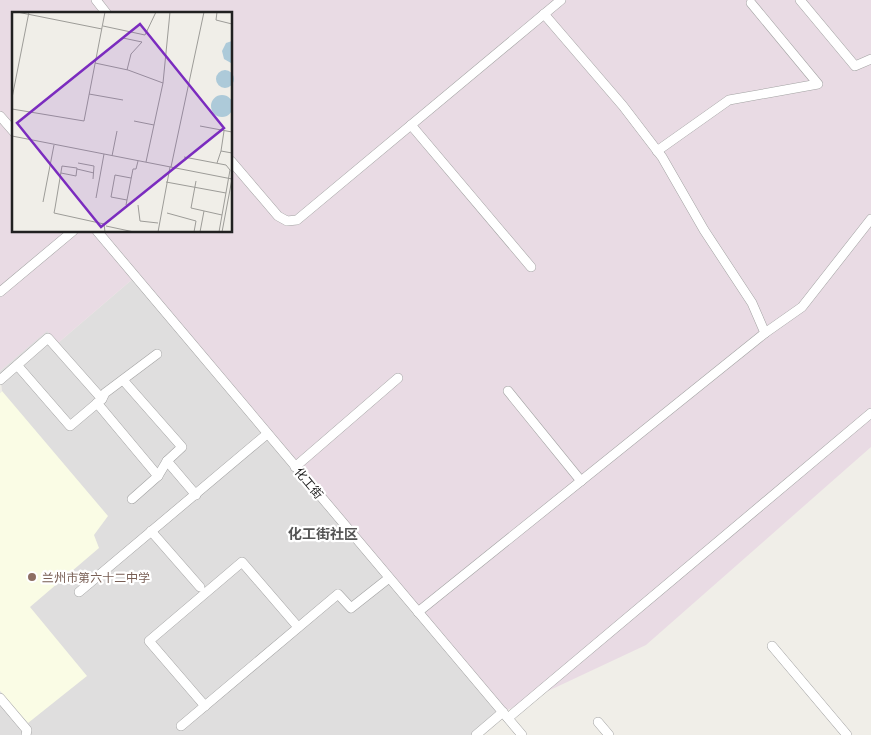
<svg xmlns="http://www.w3.org/2000/svg" width="871" height="735" viewBox="0 0 871 735" font-family="Lato,'Noto Sans SC',sans-serif">
<style>
.residential{fill:#dfdede}
.industrial{fill:#e9dbe4}
.education{fill:#fafce5}
.lines{fill:none;stroke-linecap:round;stroke-linejoin:round}
.minor-casing{stroke:#a2a2a2;stroke-width:10}
.minor{stroke:#fff;stroke-width:9}
.education-dot{fill:#8d6e63;stroke:#fff;stroke-width:2}
.labels{text-anchor:middle;dominant-baseline:central;stroke-width:4.5;stroke-linejoin:round;paint-order:stroke}
.street-label{font-size:12px;fill:#212121;stroke:#fff}
.education-label{font-size:12px;fill:#785e54;stroke:#fff;text-anchor:start}
.neighbourhood-label{font-size:14px;font-weight:bold;fill:#545454;stroke:#fff}
.inset-road{fill:none;stroke:#9d9c98;stroke-width:1}
.view{fill:#7b2cbf;fill-opacity:0.15;stroke:#7b2cbf;stroke-width:2.5}
.inset-edge{fill:none;stroke:#212121;stroke-width:2.5}
</style>
<rect width="100%" height="100%" fill="#f0eee8"/>
<path class="residential" d="M 135,277 L 503,712 L 474,735 L 0,735 L 0,393 L 2,391 L 0,371 L 47,330 L 58,343 Z"/>
<path class="industrial" d="M 0,0 L 871,0 L 871,447 L 646,645 L 503,712 L 135,277 L 58,343 L 47,331 L 0,371 L 0,116 L 14,132 L 14,231 L 231,231 L 231,14 L 14,14 L 14,130 L 0,113 Z"/>
<path class="education" d="M 2,391 L 108,516 L 94,535 L 99,548 L 30,607 L 87,676 L 28,723 L 0,691 L 0,393 Z"/>
<g class="lines">
<g class="minor-casing">
<g id="minor">
<path d="M 96,0 L 107,14"/>
<path d="M 800,0 L 855,66 L 871,59"/>
<path d="M 0,116 L 14,132"/>
<path d="M 411,125 L 531,267"/>
<path d="M 657,151 L 729,100 L 818,84 L 751,3"/>
<path d="M 231,161 L 278,216 L 287,221 L 297,220 L 561,0"/>
<path d="M 97,231 L 522,735"/>
<path d="M 0,292 L 73,231"/>
<path d="M 765,333 L 802,307 L 871,219"/>
<path d="M 0,380 L 48,338 L 102,399 L 70,426 L 17,365"/>
<path d="M 123,380 L 182,447 L 167,461 L 158,476 L 132,499"/>
<path d="M 508,391 L 581,481"/>
<path d="M 102,399 L 105,393 L 157,354"/>
<path d="M 97,403 L 158,476"/>
<path d="M 167,461 L 196,495"/>
<path d="M 295,467 L 398,378"/>
<path d="M 151,531 L 200,587"/>
<path d="M 79,592 L 267,434"/>
<path d="M 418,612 L 765,333 L 752,303 L 704,230 L 662,157 L 623,106 L 544,14"/>
<path d="M 772,646 L 847,735"/>
<path d="M 0,698 L 27,730 L 26,735"/>
<path d="M 205,706 L 149,641 L 242,562 L 298,627"/>
<path d="M 508,718 L 871,413"/>
<path d="M 598,722 L 609,735"/>
<path d="M 181,726 L 338,594 L 351,608 L 389,578"/>
<path d="M 476,735 L 503,712"/>
</g>
</g>
<use href="#minor" class="minor"/>
</g>
<circle class="education-dot" cx="32" cy="577" r="5"/>
<g class="labels">
<g class="street-label">
<text transform="translate(309 483) rotate(50)">化工街</text>
</g>
<g class="education-label">
<text x="42" y="577">兰州市第六十二中学</text>
</g>
<g class="neighbourhood-label">
<text x="323" y="533">化工街社区</text>
</g>
</g>
<g transform="translate(12 12)">
<rect width="220" height="220" fill="#f0eee8"/>
<path d="M 220,29 L 220,50 L 219,51 L 212,47 L 210,39 L 214,31 ZM204 67a9 9 0 1 1 18 0a9 9 0 1 1-18 0ZM199 94a11 11 0 1 1 22 0a11 11 0 1 1-22 0Z" fill="#adcad9"/>
<path class="inset-road" d="M 5,0 L 90,17M 205,0 L 204,8 L 220,12M 91,14 L 133,23 L 144,0M 111,26 L 130,30 L 119,42 L 115,58M 83,51 L 116,58 L 151,71 L 134,150M 151,71 L 158,0M 77,82 L 111,88M 0,86 L 17,0M 0,97 L 72,109 L 93,0M 122,109 L 142,113M 188,114 L 220,120M 0,124 L 220,167M 209,139 L 212,119M 100,144 L 105,119M 172,145 L 214,153 L 218,158 L 207,220M 66,151 L 82,154 L 81,167M 205,151 L 209,139 L 220,141M 159,155 L 192,0M 65,157 L 82,161M 49,161 L 64,164 L 65,156 L 50,154 L 43,196 L 42,201 L 92,212 L 93,220M 184,169 L 179,196 L 210,203M 154,170 L 214,181M 84,186 L 92,142M 115,188 L 99,185 L 103,163 L 119,166M 31,190 L 42,133M 114,193 L 121,157 L 124,157 L 126,149M 126,193 L 128,209 L 146,211M 155,201 L 184,209 L 182,220M 94,214 L 122,220M 146,220 L 158,155M 188,220 L 192,199M 210,220 L 220,167"/>
<path class="view" d="M 128,12 L 212,116 L 89,215 L 5,111 Z"/>
<rect width="220" height="220" class="inset-edge"/>
</g>
</svg>
